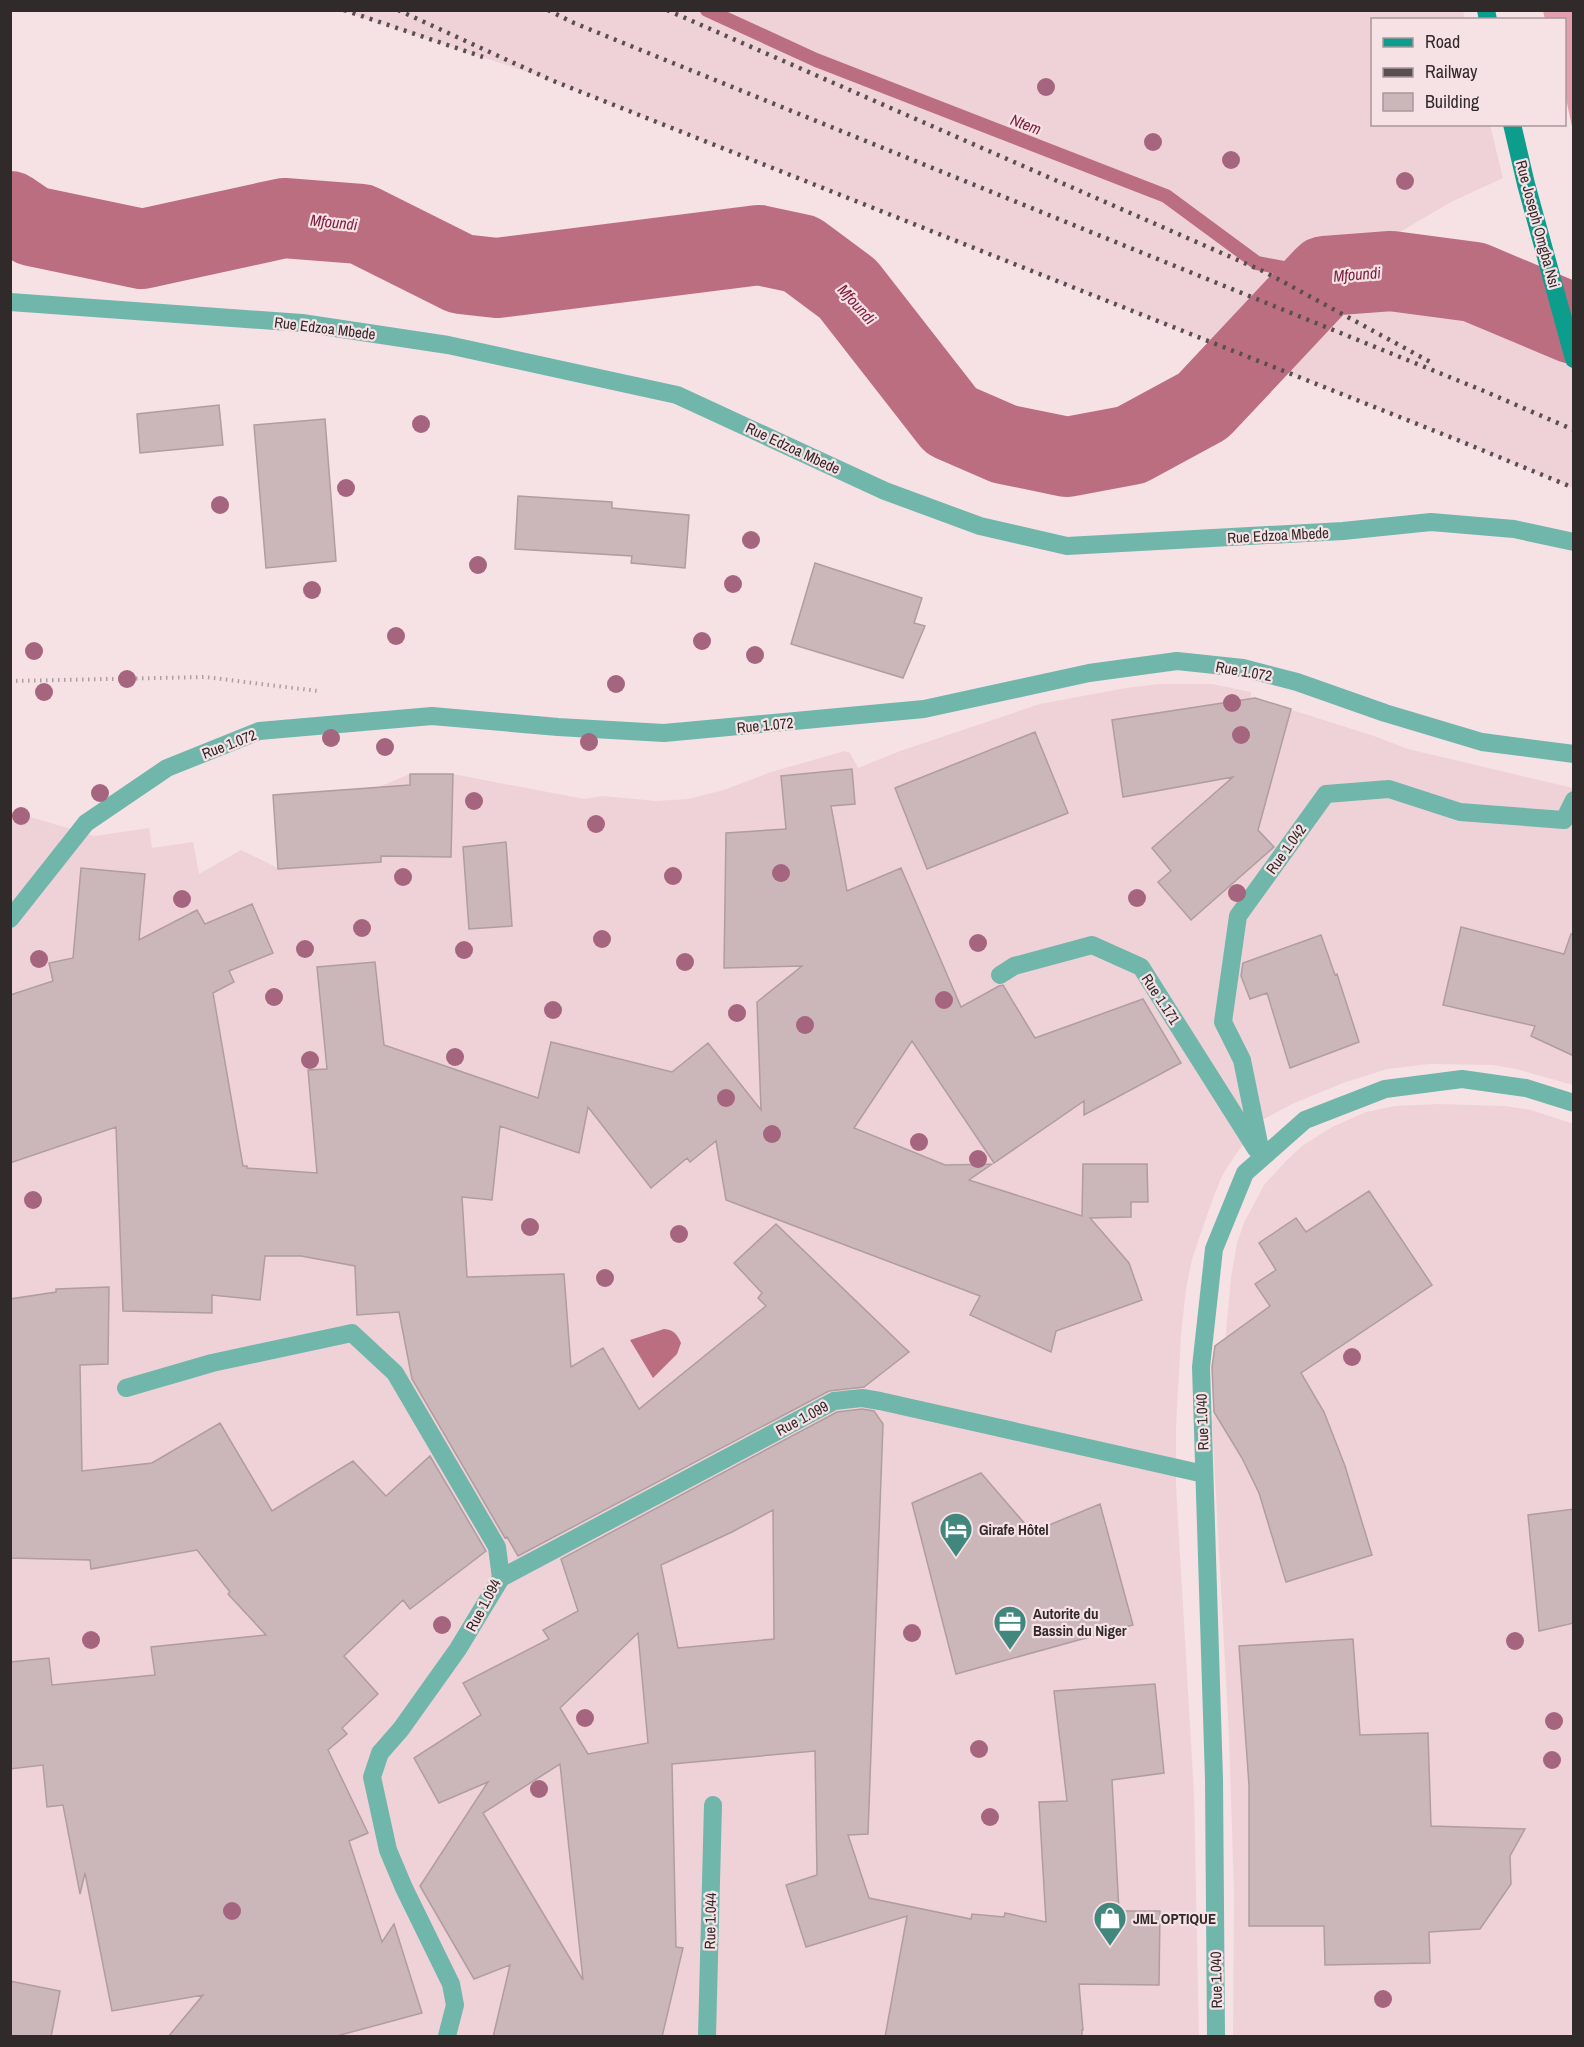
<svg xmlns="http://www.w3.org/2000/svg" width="1584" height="2047" font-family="'Archivo Narrow',sans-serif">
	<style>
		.built { fill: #efd2d7 }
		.green { fill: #e49eae }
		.water { fill: #bc6e81 }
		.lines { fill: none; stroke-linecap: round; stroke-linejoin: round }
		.stream { stroke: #bc6e81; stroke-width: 14 }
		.river { stroke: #bc6e81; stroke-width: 80 }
		.building { fill: #cbb6ba; stroke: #b09da0; stroke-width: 1.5; fill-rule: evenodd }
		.path { stroke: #ae9ea1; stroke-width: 4; stroke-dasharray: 1.5 4.5; stroke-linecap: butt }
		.minor { stroke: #71b6ab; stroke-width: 18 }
		.secondary { stroke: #0d9d8d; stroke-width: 18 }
		.rail { stroke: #594f51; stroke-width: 4.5; stroke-dasharray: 3 6; stroke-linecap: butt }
		.tree { fill: #a5657e }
		.labels { text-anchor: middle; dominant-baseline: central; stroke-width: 4.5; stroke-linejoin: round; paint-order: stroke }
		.street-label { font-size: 15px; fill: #312a2b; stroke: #f6e1e5 }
		.poi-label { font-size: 15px; font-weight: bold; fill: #312a2b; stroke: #f6e1e5; text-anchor: start }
		.water-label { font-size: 16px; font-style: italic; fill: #7c1d3e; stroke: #f6e1e5 }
	</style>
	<rect width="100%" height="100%" fill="#f6e1e5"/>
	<path class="built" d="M344,11H1463L1465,19L1372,20V124L1490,125L1503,178L1451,202L1327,275L1391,271L1474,282L1573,324V488L1460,441L551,80Z
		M1159,684H1212L1251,692V697L1374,736L1408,749L1573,788V1085L1516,1069L1493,1065L1429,1064L1387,1069L1343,1083L1292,1104L1260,1121L1234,1157L1222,1176L1212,1201L1192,1259L1186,1289L1181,1335L1176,1426V1486L1194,1794L1199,2036H11L10,811L95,836L149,828L152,848L193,842L199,874L241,850L278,868L273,795L376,788L410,774H453L584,799L602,796L657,801L688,799L724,790L771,772L845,751L850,753L858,768L900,751L1040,704L1126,688Z
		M1438,1104L1505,1106L1531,1110L1574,1124L1573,2036H1233L1234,1892L1229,1736L1212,1422L1223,1366L1231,1278L1237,1243L1244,1223L1264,1185L1286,1161L1302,1146L1332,1127L1366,1112L1395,1106Z"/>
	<path class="green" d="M1543,11H1573V131L1565,94L1564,20L1545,19Z"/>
	<path class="water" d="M664,1329C674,1330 677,1334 681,1343L677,1354L653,1378L630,1340Z"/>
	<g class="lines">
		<path class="stream" d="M707,10L816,60L1166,196L1257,263L1325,276"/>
		<path class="river" d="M10,211L32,226L142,249L284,218L361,224L461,274L497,278L759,245L801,254L848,289L951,421L1004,444L1067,457L1131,445L1203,406L1325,276L1391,271L1474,282L1574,324"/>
	</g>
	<path class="building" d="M219,405L223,445L140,453L137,414Z
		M325,419L336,561L266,568L254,425Z
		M518,496L612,502V508L689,515L685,568L631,563L632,556L515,549Z
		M815,563L922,598L914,623L925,626L903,678L791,644Z
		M1255,698L1291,709L1258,830L1274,847L1191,920L1158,882L1171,871L1152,848L1233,777L1123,797L1112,720Z
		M1035,732L1068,813L927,869L895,788Z
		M852,769L855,804L831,806L847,891L901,868L961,1007L999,986L1003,985L1035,1038L1143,999L1181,1063L1084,1115V1101L994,1163L912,1041L854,1128L945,1165L992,1164L969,1180L1082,1216L1083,1164H1147L1148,1202H1131V1217L1090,1218L1129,1263L1142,1300L1056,1331L1051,1352L970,1315L980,1296L726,1200L716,1141L690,1162L687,1158L651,1188L588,1107L579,1153L500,1126L492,1200L462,1197L467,1277L564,1274L571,1367L603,1348L639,1409L766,1306L758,1298L762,1293L734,1263L776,1224L909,1352L864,1387L829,1391L518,1556L507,1537L505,1538L412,1379L399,1312L357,1315L355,1266L301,1256H265L260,1300L212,1295V1313L123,1311L116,1127L10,1163V995L53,981L49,963L73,958L81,868L145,874L139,940L197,910L205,924L252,904L273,953L229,971L234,982L213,993L243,1166H247V1168L317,1173L308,1070L327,1069L317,967L375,962L384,1045L538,1098L551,1042L672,1072L708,1043L761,1110L757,1002L802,966L724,968L726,833L786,829L781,776Z
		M410,774H453L451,857L381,856V862L278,869L273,795L410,785Z
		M506,842L512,926L469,929L463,847Z
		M1461,927L1564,954L1571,934L1574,935V1056L1531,1036L1535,1026L1443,1005Z
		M1321,935L1335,975L1337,974L1359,1042L1290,1068L1267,993L1250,999L1241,976L1243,963Z
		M1369,1191L1432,1285L1301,1373L1324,1412L1345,1466L1372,1555L1286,1582L1259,1493L1242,1458L1214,1412L1212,1367L1215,1346L1270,1306L1255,1284L1276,1270L1259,1243L1296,1218L1306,1232Z
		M109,1287L108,1364L80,1365L82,1471L152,1463L220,1423L272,1511L353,1461L386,1496L430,1456L486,1551L410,1609L403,1600L344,1656L378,1694L342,1728L347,1734L328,1750L368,1833L349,1841L382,1942L394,1924L422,2013L333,2037H168L203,1995L112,2011L85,1873L80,1894L63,1805L47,1807L43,1765L10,1769V1662L49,1658L52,1685L155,1675L151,1647L266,1635L228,1594L230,1592L197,1550L91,1569L90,1560L10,1558V1299L56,1292V1289Z
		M862,1409L874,1411L883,1424L868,1834L848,1835L869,1898L971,1919L972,1914L1004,1917L1005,1913L1046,1922L1039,1802L1067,1801L1054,1691L1155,1684L1164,1773L1112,1780L1119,1911H1160L1159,1985L1079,1984L1083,2030H1082V2037H885L907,1916L806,1947L786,1885L817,1875L815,1751L672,1764L676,1947L683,1948L662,2037H493L510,1965L474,1979L420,1886L488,1782L439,1803L414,1758L481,1715L463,1683L549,1639L543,1630L578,1611L561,1559L837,1412ZM773,1510L774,1639L678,1648L661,1565L732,1532ZM638,1633L648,1743L588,1754L560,1708ZM560,1764L583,1980L483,1813Z
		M981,1473L1032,1532L1100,1504L1133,1625L956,1674L912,1503Z
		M1574,1509V1623L1539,1631L1528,1515Z
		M1353,1639L1360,1735L1428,1733L1431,1826L1525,1829L1510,1856L1511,1884L1480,1929L1429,1932L1430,1963L1325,1965L1324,1926H1249V1785L1239,1646Z
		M10,1981L60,1991L51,2037H10Z"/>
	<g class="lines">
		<path class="path" d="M10,681L205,677L318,691"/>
		<path class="minor" d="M10,302L302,323L448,345L677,395L885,491L980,526L1067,546L1343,531L1431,522L1514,529L1574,542
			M10,919L86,823L167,768L259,731L432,716L558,727L664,733L924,709L1089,673L1177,661L1243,668L1297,682L1385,713L1482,742L1574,754
			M1000,975L1014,966L1092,945L1141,967L1256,1149
			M1262,1158L1242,1060L1223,1022L1238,916L1326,794L1389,789L1460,812L1564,820L1574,800
			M126,1388L212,1363L352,1333L395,1373L497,1547L501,1578L458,1649L401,1729L380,1753L372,1777L388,1850L404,1888L451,1984L455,2005L447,2036
			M501,1578L834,1401L862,1398L880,1401L1204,1474
			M707,2036L713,1805
			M1216,2036L1214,1779L1201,1367L1214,1249L1245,1173L1305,1120L1385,1089L1462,1079L1526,1088L1574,1103"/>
		<path class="secondary" d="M1486,10L1488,20
			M1512,124L1526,184L1574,359"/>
		<path class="rail" d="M344,10L483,57
			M398,10L551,80L1460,441L1574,488
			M548,10L574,23L1484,391L1574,430
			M667,10L1265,272L1434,364"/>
	</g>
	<g class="tree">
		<circle cx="1046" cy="87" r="9"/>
		<circle cx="1153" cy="142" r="9"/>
		<circle cx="1231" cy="160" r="9"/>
		<circle cx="1405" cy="181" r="9"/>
		<circle cx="421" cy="424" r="9"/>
		<circle cx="346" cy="488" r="9"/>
		<circle cx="220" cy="505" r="9"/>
		<circle cx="751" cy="540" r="9"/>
		<circle cx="478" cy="565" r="9"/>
		<circle cx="733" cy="584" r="9"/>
		<circle cx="312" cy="590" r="9"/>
		<circle cx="396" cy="636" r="9"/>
		<circle cx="702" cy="641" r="9"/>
		<circle cx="34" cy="651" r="9"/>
		<circle cx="755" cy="655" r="9"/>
		<circle cx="127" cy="679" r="9"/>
		<circle cx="616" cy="684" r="9"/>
		<circle cx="44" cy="692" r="9"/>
		<circle cx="1232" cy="703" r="9"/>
		<circle cx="1241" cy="735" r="9"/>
		<circle cx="331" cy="738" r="9"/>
		<circle cx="589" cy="742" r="9"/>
		<circle cx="385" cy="747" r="9"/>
		<circle cx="100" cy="793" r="9"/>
		<circle cx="474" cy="801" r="9"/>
		<circle cx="21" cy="816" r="9"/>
		<circle cx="596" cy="824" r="9"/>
		<circle cx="781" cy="873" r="9"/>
		<circle cx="673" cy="876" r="9"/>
		<circle cx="403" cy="877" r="9"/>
		<circle cx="1237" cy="893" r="9"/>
		<circle cx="1137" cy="898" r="9"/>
		<circle cx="182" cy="899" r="9"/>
		<circle cx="362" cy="928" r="9"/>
		<circle cx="602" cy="939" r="9"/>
		<circle cx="978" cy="943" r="9"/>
		<circle cx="305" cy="949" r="9"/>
		<circle cx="464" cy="950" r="9"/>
		<circle cx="39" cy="959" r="9"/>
		<circle cx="685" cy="962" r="9"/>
		<circle cx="274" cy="997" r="9"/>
		<circle cx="944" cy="1000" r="9"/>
		<circle cx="553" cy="1010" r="9"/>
		<circle cx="737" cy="1013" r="9"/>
		<circle cx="805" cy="1025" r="9"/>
		<circle cx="455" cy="1057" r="9"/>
		<circle cx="310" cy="1060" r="9"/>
		<circle cx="726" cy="1098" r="9"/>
		<circle cx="772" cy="1134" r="9"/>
		<circle cx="919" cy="1142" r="9"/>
		<circle cx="978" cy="1159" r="9"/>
		<circle cx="33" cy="1200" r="9"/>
		<circle cx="530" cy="1227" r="9"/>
		<circle cx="679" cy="1234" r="9"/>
		<circle cx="605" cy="1278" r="9"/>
		<circle cx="1352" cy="1357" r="9"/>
		<circle cx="442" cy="1625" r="9"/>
		<circle cx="912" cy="1633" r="9"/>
		<circle cx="91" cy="1640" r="9"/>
		<circle cx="1515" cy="1641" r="9"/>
		<circle cx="585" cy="1718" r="9"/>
		<circle cx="1554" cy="1721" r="9"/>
		<circle cx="979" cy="1749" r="9"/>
		<circle cx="1552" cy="1760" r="9"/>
		<circle cx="539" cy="1789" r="9"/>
		<circle cx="990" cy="1817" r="9"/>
		<circle cx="232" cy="1911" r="9"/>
		<circle cx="1383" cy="1999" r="9"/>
	</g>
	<defs>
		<g id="hotel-pin" transform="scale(1.725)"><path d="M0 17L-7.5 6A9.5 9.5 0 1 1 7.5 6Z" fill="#42877d" stroke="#f6e1e5"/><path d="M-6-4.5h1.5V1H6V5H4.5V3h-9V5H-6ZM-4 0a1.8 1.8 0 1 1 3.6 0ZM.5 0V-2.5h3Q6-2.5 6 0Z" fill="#fff"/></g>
		<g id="office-pin" transform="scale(1.725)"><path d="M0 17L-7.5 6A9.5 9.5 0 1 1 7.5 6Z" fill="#42877d" stroke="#f6e1e5"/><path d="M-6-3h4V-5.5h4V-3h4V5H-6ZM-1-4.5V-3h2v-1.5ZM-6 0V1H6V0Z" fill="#fff"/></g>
		<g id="shop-pin" transform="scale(1.725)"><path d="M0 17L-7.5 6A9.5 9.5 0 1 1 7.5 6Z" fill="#42877d" stroke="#f6e1e5"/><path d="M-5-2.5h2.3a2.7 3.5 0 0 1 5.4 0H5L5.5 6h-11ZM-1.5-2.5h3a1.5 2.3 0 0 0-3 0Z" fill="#fff"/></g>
	</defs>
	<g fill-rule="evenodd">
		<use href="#hotel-pin" x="956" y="1529"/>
		<use href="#office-pin" x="1010" y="1622"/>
		<use href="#shop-pin" x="1110" y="1918"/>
	</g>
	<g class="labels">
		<g class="street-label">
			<text transform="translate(1538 224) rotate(75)">Rue Joseph Omgba Nsi</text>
			<text transform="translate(325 328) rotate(7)">Rue Edzoa Mbede</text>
			<text transform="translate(793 448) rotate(25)">Rue Edzoa Mbede</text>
			<text transform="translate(1278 535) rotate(-3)">Rue Edzoa Mbede</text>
			<text transform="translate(1244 671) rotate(10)">Rue 1.072</text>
			<text transform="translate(765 725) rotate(-5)">Rue 1.072</text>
			<text transform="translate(229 744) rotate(-21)">Rue 1.072</text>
			<text transform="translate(1286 849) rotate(-54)">Rue 1.042</text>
			<text transform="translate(1161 999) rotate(57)">Rue 1.171</text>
			<text transform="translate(802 1418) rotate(-28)">Rue 1.099</text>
			<text transform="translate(1202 1422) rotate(-92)">Rue 1.040</text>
			<text transform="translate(483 1605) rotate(-62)">Rue 1.094</text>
			<text transform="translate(710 1921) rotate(-89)">Rue 1.044</text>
			<text transform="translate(1216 1980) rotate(-91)">Rue 1.040</text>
		</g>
		<g class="poi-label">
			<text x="979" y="1529">Girafe Hôtel</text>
			<text x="1033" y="1613">Autorite du<tspan x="1033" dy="17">Bassin du Niger</tspan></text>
			<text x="1133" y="1918">JML OPTIQUE</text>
		</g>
		<g class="water-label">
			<text transform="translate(1026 124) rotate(21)">Ntem</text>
			<text transform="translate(334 222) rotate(6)">Mfoundi</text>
			<text transform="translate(1357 274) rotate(-4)">Mfoundi</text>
			<text transform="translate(857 304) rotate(48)">Mfoundi</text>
		</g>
	</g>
	<rect width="1584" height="2047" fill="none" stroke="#312a2b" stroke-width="24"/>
	<rect x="1371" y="18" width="195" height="108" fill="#f6e1e5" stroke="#a7989b" stroke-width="1.5"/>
	<rect x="1383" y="38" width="30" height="9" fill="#0d9d8d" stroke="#a7989b" stroke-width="1.5"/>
	<text x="1425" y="48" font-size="18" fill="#312a2b">Road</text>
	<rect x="1383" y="68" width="30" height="9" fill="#594f51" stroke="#a7989b" stroke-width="1.5"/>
	<text x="1425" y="78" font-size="18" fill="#312a2b">Railway</text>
	<rect x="1383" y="93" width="30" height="18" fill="#cbb6ba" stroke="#a7989b" stroke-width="1.5"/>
	<text x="1425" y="108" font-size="18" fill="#312a2b">Building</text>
</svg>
